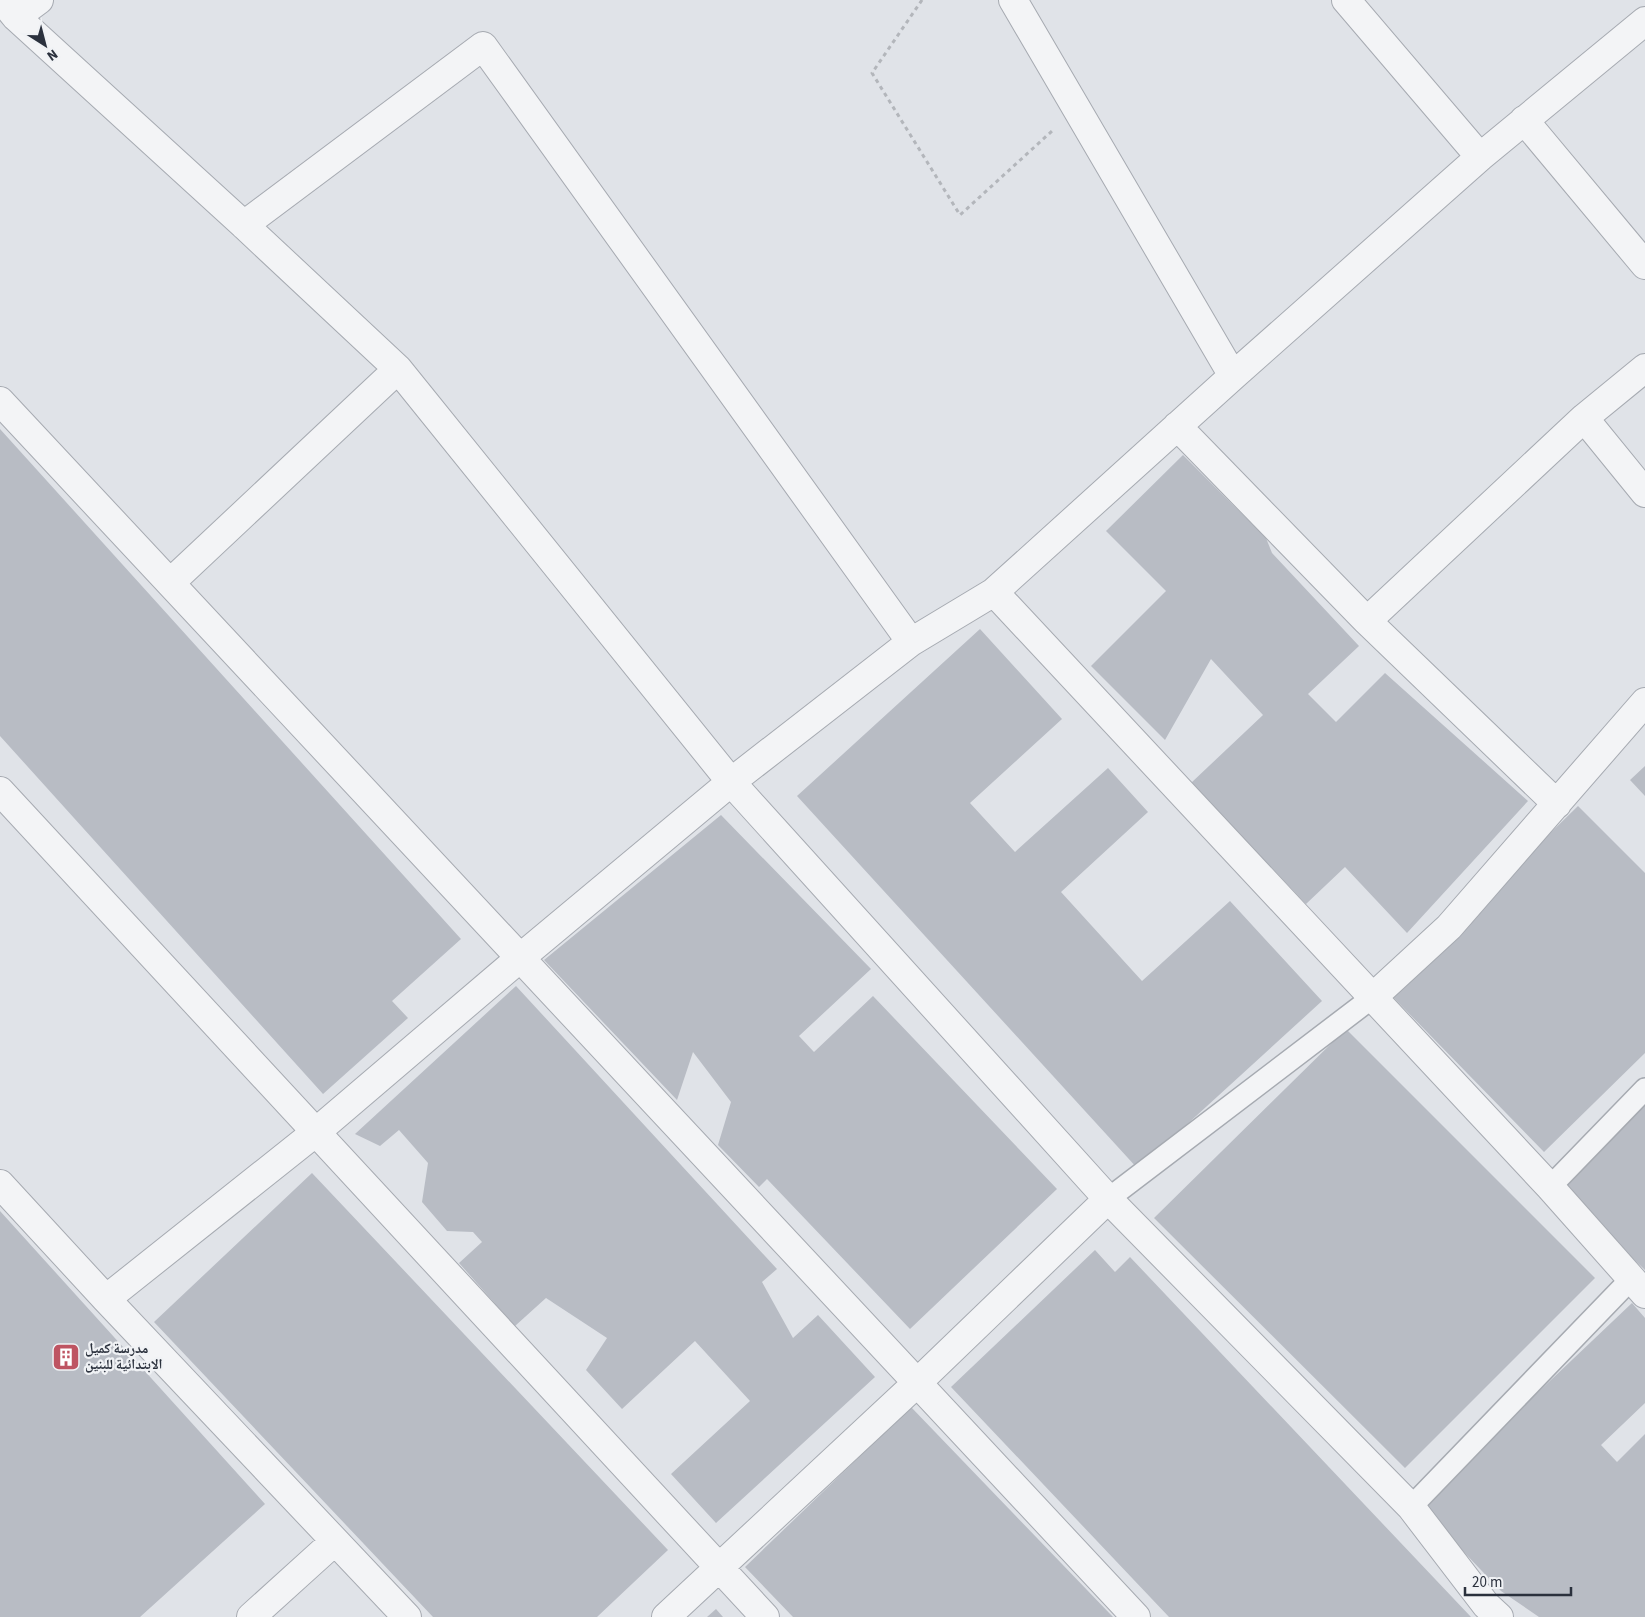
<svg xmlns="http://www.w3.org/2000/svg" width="1645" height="1617" font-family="'Source Sans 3','Noto Naskh Arabic',sans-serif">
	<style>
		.building { fill: #b8bcc4 }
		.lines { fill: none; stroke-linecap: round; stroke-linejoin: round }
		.lane-casing { stroke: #a6aab1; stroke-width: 24 }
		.street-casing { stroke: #a6aab1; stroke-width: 30 }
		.path { stroke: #b3b6bb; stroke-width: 3; stroke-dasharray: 4 4; stroke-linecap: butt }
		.lane { stroke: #f3f4f6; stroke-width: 21 }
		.street { stroke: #f3f4f6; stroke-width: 28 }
		.labels { text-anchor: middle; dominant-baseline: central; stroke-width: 4.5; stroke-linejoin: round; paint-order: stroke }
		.poi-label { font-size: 14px; font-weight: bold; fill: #2b313d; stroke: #f0f2f5; text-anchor: start }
	</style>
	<rect width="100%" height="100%" fill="#e0e3e8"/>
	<path class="building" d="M0,429L461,939L392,1001L408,1018L323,1094L0,736Z
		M1183,455L1266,538L1272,553L1359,646L1308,694L1336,722L1385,673L1528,801L1407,933L1345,867L1306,904L1191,783L1263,715L1211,659L1165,740L1091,666L1166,591L1106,531Z
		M980,629L1062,719L970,803L1015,852L1108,768L1148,812L1061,892L1142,981L1230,901L1322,1001L1138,1169L797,796Z
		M1645,766V796L1630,780Z
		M1578,806L1645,873V1053L1544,1152L1388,992Z
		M721,815L871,969L799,1036L814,1052L873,996L1057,1189L910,1329L767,1179L759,1187L718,1145L731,1102L693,1052L677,1100L544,960Z
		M516,986L777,1269L762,1282L793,1338L818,1315L875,1377L716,1523L671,1474L750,1401L695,1341L622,1409L586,1370L607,1338L546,1298L515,1326L459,1263L482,1242L473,1232L447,1231L422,1202L428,1163L399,1130L380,1146L355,1134Z
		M1346,1029L1595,1278L1405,1468L1154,1218Z
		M1645,1103V1270L1559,1189Z
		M312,1173L668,1550L597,1617H433L154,1322Z
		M0,1211L265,1504L140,1617H0Z
		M1095,1250L1115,1272L1130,1257L1471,1617H1169L951,1387Z
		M1632,1303L1645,1318V1403L1601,1445L1617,1462L1645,1434V1617H1539L1501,1591L1419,1505Z
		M911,1407L1113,1617H793L745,1567Z
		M716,1609L723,1617H707Z"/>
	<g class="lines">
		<g class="lane-casing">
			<path id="lane" d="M1550,1187L1645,1089
				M1108,1199L1373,997
				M1411,1507L1631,1279"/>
		</g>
		<g class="street-casing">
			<path id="street" d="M2,0L16,17L244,225L398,369L731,782L1108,1199L1411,1507L1486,1605L1499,1617
				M1013,0L1233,376
				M1346,0L1480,157
				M16,17L39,0
				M1524,120L1645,265
				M244,225L483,46L911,642
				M0,401L1136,1617
				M1584,418L1645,493
				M1177,426L1367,621L1557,804
				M170,583L398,369
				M994,592L1550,1187L1645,1294
				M1367,621L1584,418L1645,368
				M0,791L765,1617
				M1373,997L1449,927L1645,702
				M0,1184L106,1299L407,1617
				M106,1299L316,1132L520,958L731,782L911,642L994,592L1233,376L1480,157L1645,21
				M251,1617L335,1541
				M666,1617L917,1383L1108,1199"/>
		</g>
		<path class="path" d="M922,0L872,73L960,215L1052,131"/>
		<use href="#lane" class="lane"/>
		<use href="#street" class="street"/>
	</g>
	<defs>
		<g id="building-square" transform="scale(1.4375)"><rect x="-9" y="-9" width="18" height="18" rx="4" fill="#be5462" stroke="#f0f2f5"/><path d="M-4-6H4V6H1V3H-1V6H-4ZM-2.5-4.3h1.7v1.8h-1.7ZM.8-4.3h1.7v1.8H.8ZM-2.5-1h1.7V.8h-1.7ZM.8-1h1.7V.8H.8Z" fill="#fff"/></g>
	</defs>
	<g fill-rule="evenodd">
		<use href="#building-square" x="66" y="1357"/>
	</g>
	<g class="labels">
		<g class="poi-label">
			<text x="85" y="1349">مدرسة كميل<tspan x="85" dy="16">الابتدائية للبنين</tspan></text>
		</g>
	</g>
	<g transform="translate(45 45) rotate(144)" stroke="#f0f2f5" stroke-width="4" paint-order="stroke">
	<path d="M0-4L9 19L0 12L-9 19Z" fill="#2b313d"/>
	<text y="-8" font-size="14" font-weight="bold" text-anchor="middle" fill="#2b313d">N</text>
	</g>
	<path d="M1465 1587v8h106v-8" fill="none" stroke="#2b313d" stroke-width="2.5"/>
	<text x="1472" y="1587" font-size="15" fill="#2b313d" stroke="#f0f2f5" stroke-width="4" paint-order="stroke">20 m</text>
</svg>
